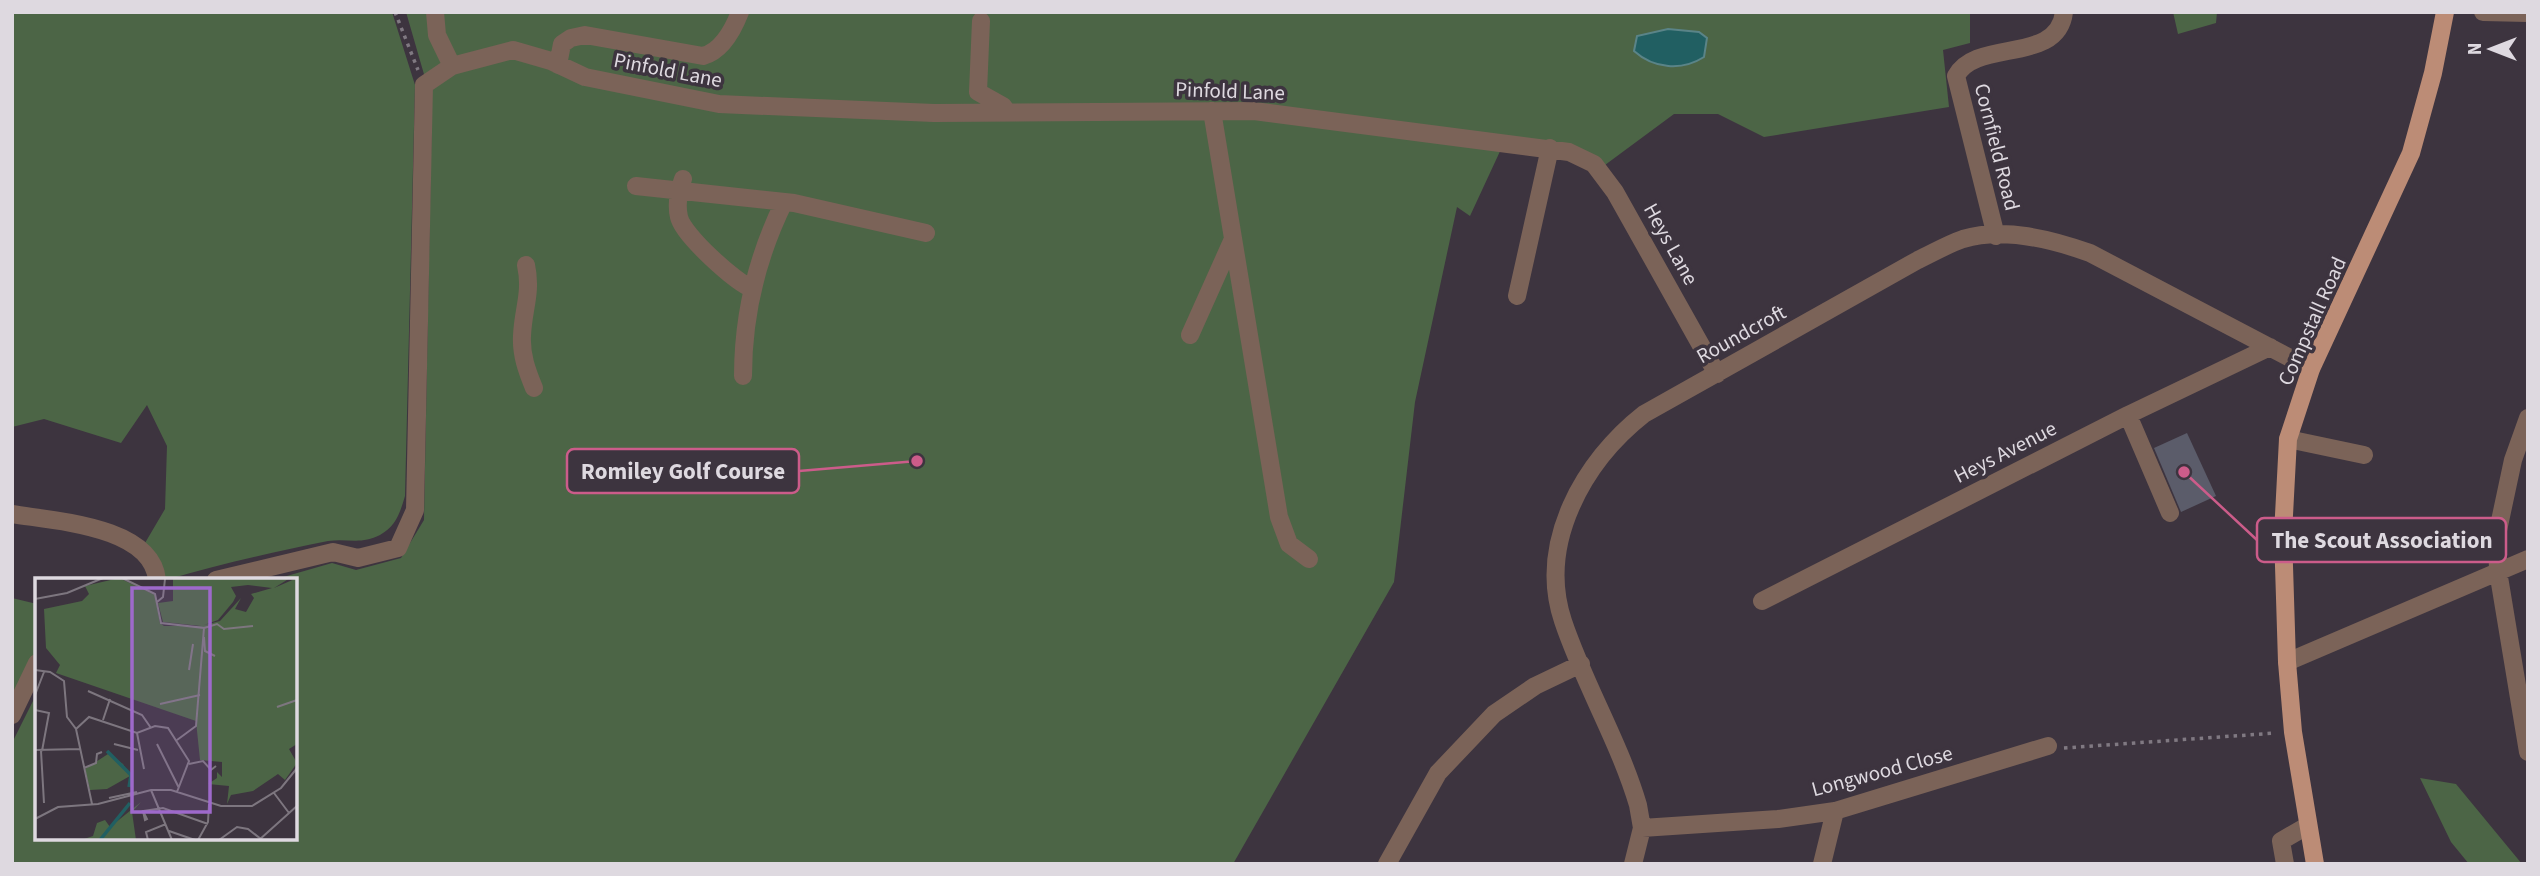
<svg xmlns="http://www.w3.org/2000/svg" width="2540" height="876" font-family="'Source Sans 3',sans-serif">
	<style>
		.green { fill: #4c6546 }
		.water { fill: #215f62; stroke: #5a8488; stroke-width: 2 }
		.building { fill: #5b5c6a }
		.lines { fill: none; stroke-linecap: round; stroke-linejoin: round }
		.path { stroke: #807982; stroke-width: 3.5; stroke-dasharray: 3.5 5; stroke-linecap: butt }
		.minor { stroke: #7b6358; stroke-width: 18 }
		.major { stroke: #bc8c76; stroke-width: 18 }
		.labels { text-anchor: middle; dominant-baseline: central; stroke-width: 7; stroke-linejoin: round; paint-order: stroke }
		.street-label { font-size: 21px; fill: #ded9e0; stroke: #3d343f }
		.inset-river { fill: none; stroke: #215f62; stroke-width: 3.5 }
		.inset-road { fill: none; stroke: #7d767f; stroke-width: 2 }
		.view { fill: #9e69cb; fill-opacity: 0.15; stroke: #9e69cb; stroke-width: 3.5 }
		.inset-edge { fill: none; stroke: #ded9e0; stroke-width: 3.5 }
		.leader { fill: none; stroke: #cc5c8a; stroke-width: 2.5 }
		.callout-dot { fill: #cc5c8a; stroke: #3d343f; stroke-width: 2.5 }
		.callout { fill: #3d343f; stroke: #cc5c8a; stroke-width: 2.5 }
		.callout-label { font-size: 23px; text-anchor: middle; font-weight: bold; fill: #ded9e0 }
	</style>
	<rect width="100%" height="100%" fill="#3d343f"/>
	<path class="green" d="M12,12H392L415,85L405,496C400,513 396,526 380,535C361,545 347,538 328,541C273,552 220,564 166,580L159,559L145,543L165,509L167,446L147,405L121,443L44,419L12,427Z
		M406,12H1970V43L1943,50L1949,107L1764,137L1718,114H1674L1605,165L1502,147L1470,216L1457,207L1415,402L1394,582L1233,864H12V743L37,693V839H296V580H273L332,563L356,570L401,558L424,520L432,102Z
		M2173,12H2217L2216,23L2178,34Z
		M12,598L37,604V648L12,700Z
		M2420,778L2456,784L2522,864H2469L2451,842Z"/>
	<path class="water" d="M1668,29L1699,32L1707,38L1704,57C1682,71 1654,69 1634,51L1637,36Z"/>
	<path class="building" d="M2187,433L2216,496L2181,512L2154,448Z"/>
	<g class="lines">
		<path class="path" d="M395,12L418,70
			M2064,748L2276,733"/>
		<path class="minor" d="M435,12L437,35L452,66
			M2483,12L2528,13
			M981,21L978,92L1003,106L1007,112
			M558,65L562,44L571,38L585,35L703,56C722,51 733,30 740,12
			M1212,111L1279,517L1289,544L1309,559
			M683,179C679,190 676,204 679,217C683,235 735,282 753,289
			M636,186L794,203L926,233
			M1996,236L1956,76C1976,38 2058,65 2064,12
			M526,265C532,293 523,309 522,336C521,355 527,371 534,388
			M1517,296L1550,148
			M1190,335L1233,239
			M743,376C743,315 757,257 784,202
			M2128,415L2170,513
			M2528,418L2513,460L2497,535L2498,571L2528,752
			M2288,439L2364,455
			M12,514C54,521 152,526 157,580
			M216,580L333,552L358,558L398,548L415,510L424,85L452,66L513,50L551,61L585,77L719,104L934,113L1254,111L1569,152L1594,164L1615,192L1717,374
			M1762,601L2128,415L2270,347
			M2287,662L2528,559
			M12,715L37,663
			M1642,828L1778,819L1835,811L2048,746
			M1387,864L1438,773L1494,714L1535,686L1581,664
			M1633,864L1642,828L1638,805C1619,741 1584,684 1563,621C1537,543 1584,461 1644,414L1918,260C1933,253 1948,244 1963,239C2004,227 2051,239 2090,253L2311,369
			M1822,864L1835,811
			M2285,864L2281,841L2307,826"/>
		<path class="major" d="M2315,864L2293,732L2287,662L2283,534L2288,439L2311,369L2411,153L2433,73L2445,12"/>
	</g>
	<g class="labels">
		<g class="street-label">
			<text transform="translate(668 70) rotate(11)">Pinfold Lane</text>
			<text transform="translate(1230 91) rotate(2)">Pinfold Lane</text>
			<text transform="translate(1997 147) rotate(76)">Cornfield Road</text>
			<text transform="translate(1671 244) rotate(61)">Heys Lane</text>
			<text transform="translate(2312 321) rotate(-66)">Compstall Road</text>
			<text transform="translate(1741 334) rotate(-29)">Roundcroft</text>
			<text transform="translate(2005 452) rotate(-27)">Heys Avenue</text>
			<text transform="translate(1882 771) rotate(-15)">Longwood Close</text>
		</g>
	</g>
	<g transform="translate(35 578)">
		<rect width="262" height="262" fill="#3d343f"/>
		<path d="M84,0L120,17L125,45L129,48H166L128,44L123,25L138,23V0H255L239,10L262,0V166L254,171L262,185L250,202L243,196L218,213L196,217L192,226L194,208L173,206L182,200V194L187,199V184L165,182L161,143L21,95L25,87L11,70L9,31L47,23L54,16L50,8ZM213,7L237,10L216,16L219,20L211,34L200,31L206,20L185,43L169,47L183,42L198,24L201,18L196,9ZM73,176L88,186L95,198L72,211L55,212L50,191ZM106,224L97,234L101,262H46L58,258L62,245L70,242L75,249Z" fill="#4c6546" fill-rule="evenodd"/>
		<path class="inset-river" d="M72,173L96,197L94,209M65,262L95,225"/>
		<path class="inset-road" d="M87,0L120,16L126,45L169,50L161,148L142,162M0,21L32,15L68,0M122,24L128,19L130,1M169,50L182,46L189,51L218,48M169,59L170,73L180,78M0,92L15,94L29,103L32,139L41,151L57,226M154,92L158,66M53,113L107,137L116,150M0,117L9,94M125,126L165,117M242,129L262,122M0,132L14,135L7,173M68,142L75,121M41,151L54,139L102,155L120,148L133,150L154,183L142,214M102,155L109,191M79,166L103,172M122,166L144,210M0,172L45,171M6,173L9,225M154,186L168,183L176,192L181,188M49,190L61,185L62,176L67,174M116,212L137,262M239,215L254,235M74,220L102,214M108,233L110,242L112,241L108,233L128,230L173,246M0,241L23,229L63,226L116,212H136L186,228H217L246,210L263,189M134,253L160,262M113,262L111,254L131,246M163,262L173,244L174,226M184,262L202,249L213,251L226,261M224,262L263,227"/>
		<path class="view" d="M97,10H175V234H97Z"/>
		<rect width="262" height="262" class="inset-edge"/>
	</g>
	<path class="leader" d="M917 461L799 471M2184 472L2257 540"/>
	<g class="callout-dot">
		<circle cx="917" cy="461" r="7"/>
		<circle cx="2184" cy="472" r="7"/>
	</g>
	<g class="callout">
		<rect x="567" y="449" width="232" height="44" rx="7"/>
		<rect x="2257" y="518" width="249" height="44" rx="7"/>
	</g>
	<g class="callout-label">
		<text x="683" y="479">Romiley Golf Course</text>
		<text x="2382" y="548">The Scout Association</text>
	</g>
	<rect width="2540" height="876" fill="none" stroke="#ded9e0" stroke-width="28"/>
	<g transform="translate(2491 49) rotate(270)" stroke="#3d343f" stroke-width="5" paint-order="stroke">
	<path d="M0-5L12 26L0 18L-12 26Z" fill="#ded9e0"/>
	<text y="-10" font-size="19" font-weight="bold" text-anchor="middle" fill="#ded9e0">N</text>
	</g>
</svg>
